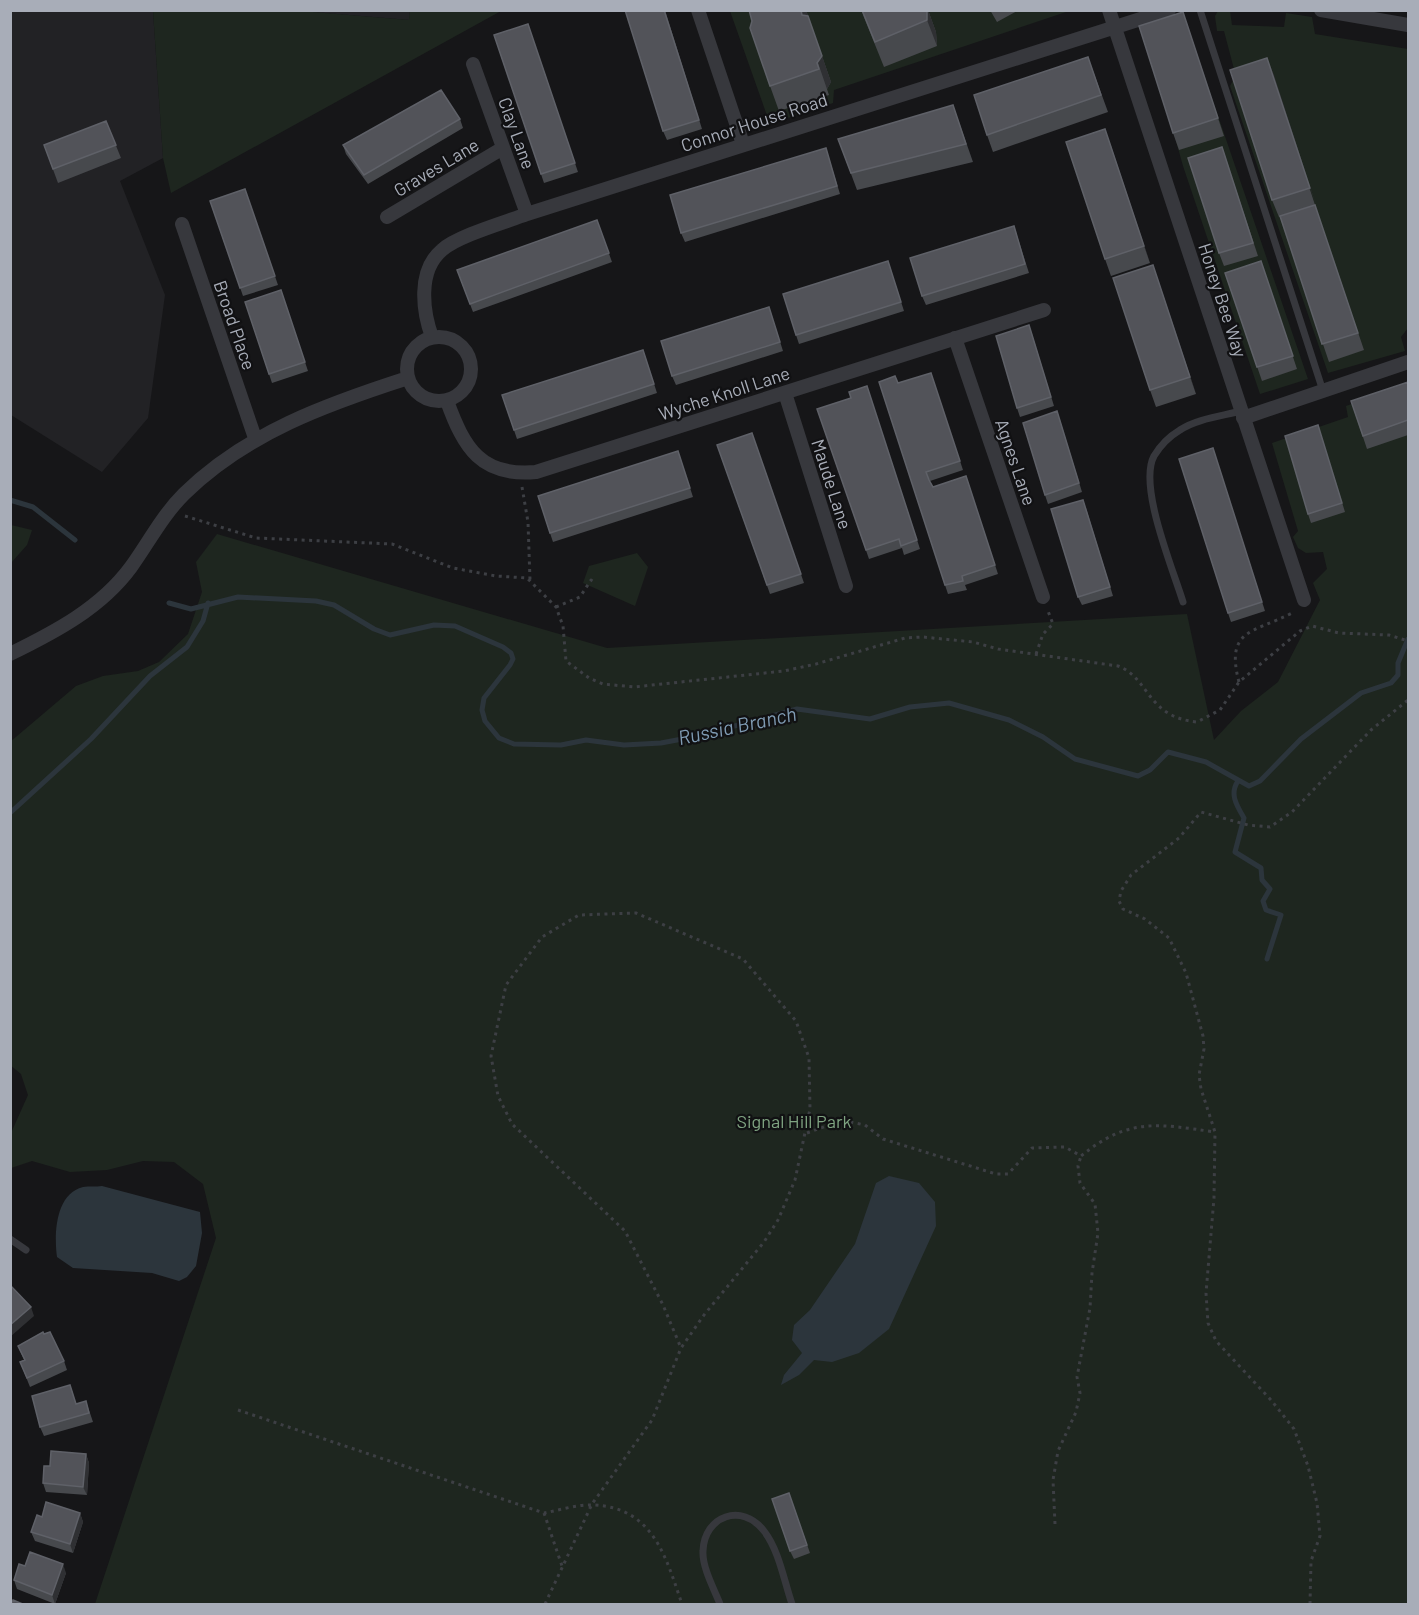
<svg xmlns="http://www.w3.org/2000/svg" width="1419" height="1615" font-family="Barlow,sans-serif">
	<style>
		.built { fill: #222225 }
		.green { fill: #1e261f }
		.water { fill: #2c353c }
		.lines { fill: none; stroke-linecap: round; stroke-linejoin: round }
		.stream { stroke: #2c353c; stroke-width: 5 }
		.path { stroke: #3d3f44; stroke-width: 3; stroke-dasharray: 3 4.5; stroke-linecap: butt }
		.lane { stroke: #37383d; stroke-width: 7 }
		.street { stroke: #37383d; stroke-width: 14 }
		.wall { fill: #47494d }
		.shaded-wall { fill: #2f3033 }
		.building { fill: #525359; stroke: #5f6168; stroke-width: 1.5 }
		.labels { text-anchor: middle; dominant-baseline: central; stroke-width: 4.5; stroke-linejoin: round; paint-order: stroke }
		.street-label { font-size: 18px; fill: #a8adb8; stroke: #111113 }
		.park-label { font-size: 18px; fill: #7fa381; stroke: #111113 }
		.water-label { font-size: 20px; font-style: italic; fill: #7f9bb3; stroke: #111113 }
	</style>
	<rect width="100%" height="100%" fill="#161618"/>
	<path class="built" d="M10,11H153L163,158L120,181L165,295L148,418L102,472L11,415Z
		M301,11H410L409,20Z"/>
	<path class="green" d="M301,11L409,20L410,11H501L171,193L163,158L153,11Z
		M730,11H1069L834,90L833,103L770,124Z
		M1218,11H1230L1232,25L1284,27L1286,13L1312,17L1315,34L1408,49V328L1401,337L1405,351L1328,373L1230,86L1238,71L1234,69L1224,31H1217L1215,16Z
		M1189,31L1308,379L1260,394L1183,166L1149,45Z
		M1408,384V1604H95L216,1238L203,1184L174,1162L143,1161L107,1170L70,1172L32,1161L11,1168V1133L28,1095L21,1074L10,1065V742L76,686L103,676L138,671L159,662L188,634L202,592L196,562L217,534L607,648L1187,614L1214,740L1241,711L1278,682L1320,600L1313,583L1327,569L1323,552L1306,553L1298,548L1293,537L1298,531L1272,443L1348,417L1346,406Z
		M11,525L32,530L27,545L11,563Z
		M637,553L648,567L635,606L583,583L589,566Z"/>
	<path class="water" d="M889,1176L919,1183L935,1202L936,1226L889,1329L859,1353L832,1362L814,1360L799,1375L781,1385L784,1375L802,1353L792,1340L794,1325L810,1310L855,1244L876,1183Z
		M102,1186L200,1212L202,1233L196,1266L187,1277L179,1281L152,1273L73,1268L57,1257C54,1235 55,1194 83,1187C89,1186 96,1187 102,1186Z"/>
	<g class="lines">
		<path class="stream" d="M10,500L33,507L75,540
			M169,603L191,609L238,597L316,601L334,605L374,629L390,635L434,625L455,626L503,647L511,653L513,659L510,665L484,698L482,710L485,721L499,738L514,744L561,745L586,740L624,745L661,743L698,736L797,709L870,719L910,707L949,703L1009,720L1043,737L1075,759L1138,776L1150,770L1168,752L1206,762L1249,786L1260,781L1301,739L1361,693L1391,683L1398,675V663L1408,639
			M1238,781C1229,794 1237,806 1244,818L1235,852L1261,868L1262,880L1270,889L1263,901L1266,910L1281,915L1267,959
			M10,813L91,739L150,676L187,647L203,621L208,603"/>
		<path class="path" d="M522,487L528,522L530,580
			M185,516L256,538L392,544L453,568L496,576L527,578L556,607L563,626L566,661L589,678L603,684L634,687L784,671L816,664L905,638L923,637L973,642L998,649L1118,666C1150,678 1146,717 1197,722L1220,710L1239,682L1300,631L1312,626L1339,633L1389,635L1408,641
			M556,607L580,597L591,580L594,582
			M1036,654L1043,634L1053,624L1048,611
			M1239,682C1225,629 1253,633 1292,613
			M807,1133L832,1124L850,1122L865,1125L883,1139L996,1174H1008L1032,1148L1065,1147L1081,1156C1129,1117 1158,1124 1215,1132
			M238,1410L544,1513C560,1510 578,1504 594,1505C654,1508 666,1558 682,1604
			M544,1513L562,1566
			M1055,1524L1053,1480L1058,1451L1076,1412L1080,1393L1077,1377L1090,1308L1092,1273L1098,1233L1095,1204L1080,1183L1078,1166L1081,1156
			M545,1604L592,1504L652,1420L681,1348L704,1315L764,1242L778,1220L795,1180L810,1109L809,1058L796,1021L743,959L636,913L579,915L542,937L506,985L491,1056L498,1096L512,1124L625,1231L663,1305L681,1348
			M1310,1604L1311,1561L1320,1536L1317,1503L1308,1466L1294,1429L1271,1400L1216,1341L1208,1323L1206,1293L1214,1198L1215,1132L1201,1089L1199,1075L1204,1049L1203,1036L1186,973L1169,938L1145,919L1123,909L1119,901L1121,891L1131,875L1179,838L1201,812L1248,825L1270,827L1292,812L1371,730L1408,700"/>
		<path class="lane" d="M1200,10L1323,391
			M1183,602C1173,569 1138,486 1154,456C1160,446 1170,436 1180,430C1196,419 1222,416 1241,411
			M10,1239L26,1250
			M720,1604C714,1589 702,1567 703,1551C704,1516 742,1502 764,1531C779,1550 784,1581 792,1604"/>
		<path class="street" d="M698,10L743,144
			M1109,10L1304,600
			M1321,10L1408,25
			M473,64L527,214
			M387,217L503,148
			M182,224L255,438
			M407 369a32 32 0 1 1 64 0a32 32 0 1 1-64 0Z
			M432,337C423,312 417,271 442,250C457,236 506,222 527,214L1169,10
			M955,338L1043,597
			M785,393L846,586
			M447,401C464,448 481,477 536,472L1044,310
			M1243,418L1408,362
			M10,654C55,632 101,608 131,567C149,542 162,516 184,494C246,433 327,404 408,378"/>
	</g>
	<path class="wall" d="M665,10L702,129L667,140L663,131Z
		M749,10H806L831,82L827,89L829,95L779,111L770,86Z
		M861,10H928L936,32L937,46L884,67Z
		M990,10H1019L997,22Z
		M1183,12L1224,136L1179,150L1173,133Z
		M528,24L578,172L544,183L494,35Z
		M1088,57L1108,112L993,152L987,135Z
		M1267,58L1315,205L1364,350L1329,362L1280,217H1279L1272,200Z
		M953,105L973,162L857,190L838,139Z
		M460,119L463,128L368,184L346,154L343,145Z
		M106,121L121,158L58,183L44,145Z
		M1111,146L1150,263L1111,276L1105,259Z
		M1222,147L1258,256L1224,266L1219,253Z
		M826,148L840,194L685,242L681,233Z
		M245,189L278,285L243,296L210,201Z
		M597,220L612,262L473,312L457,270Z
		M1014,226L1029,273L926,305L922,296Z
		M888,261L904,311L799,344L796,335Z
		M1261,261L1297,369L1262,381L1225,273Z
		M1153,265L1196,394L1156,407L1150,390Z
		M281,290L308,371L272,383L245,302Z
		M769,307L783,351L676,385L672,376Z
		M1032,334L1054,406L1020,417L1017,408Z
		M643,350L657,393L517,439L502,395Z
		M931,373L963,470L930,481L933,487L969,485L998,574L965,585L967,590L948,594L945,585L898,383Z
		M1408,382V435L1367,449L1351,401Z
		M867,386L920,549L904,555L902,548L869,559L817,409L851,398Z
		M1060,420L1082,492L1048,504L1045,495Z
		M1318,425L1345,512L1311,523L1308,514Z
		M752,433L804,583L770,594L717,445Z
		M1213,448L1265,611L1231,622L1228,613Z
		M678,451L693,497L553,542L550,533Z
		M1086,508L1113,596L1082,605L1078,597Z
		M44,1334L64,1361L67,1370L30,1387L20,1362L24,1360L18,1346Z
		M70,1385L76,1404L86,1401L93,1422L44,1436L40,1427Z
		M86,1454L89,1463L87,1495L46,1492L43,1483Z
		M789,1493L810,1553L794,1559L790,1551Z
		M80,1513L83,1522L73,1553L35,1541L31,1532L42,1517Z
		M25,1566L66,1573L55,1604L17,1589L14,1580Z"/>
	<path class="shaded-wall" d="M800,10H806L831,82L827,89L829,95Z
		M920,10H928L936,32L937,46L927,20Z
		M1183,12L1189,29L1224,136L1218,118Z
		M1267,58L1274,75L1316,205L1310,188Z
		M1105,129L1111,146L1150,263L1144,246Z
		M1153,265L1159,282L1196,394L1190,377Z
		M31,1307L34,1316L10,1337V1325Z
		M86,1454L89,1463L87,1495L83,1487Z
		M80,1513L83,1522L73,1553L70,1544Z
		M63,1564L66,1573L55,1604L52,1595Z"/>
	<path class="building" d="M625,10H664L699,120L663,131Z
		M749,10H801L802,15L808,16L822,56L817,63L819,69L770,86L750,28L752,21Z
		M862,10H927V20L875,42Z
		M1183,12L1218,118L1173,133L1139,26Z
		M528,24L575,163L541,174L494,35Z
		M1088,57L1101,95L987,135L974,95Z
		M1267,58L1310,188L1272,200L1230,70Z
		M441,90L460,119L364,175L343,145Z
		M953,105L966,144L851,173L838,139Z
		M106,121L116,145L53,169L44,145Z
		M1105,129L1144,246L1105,259L1066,142Z
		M1222,147L1253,243L1219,253L1188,158Z
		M826,148L837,186L681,233L670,195Z
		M245,189L275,276L240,288L210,201Z
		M1315,205L1358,333L1322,344L1280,216Z
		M597,220L609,253L470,304L457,270Z
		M1014,226L1025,264L922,296L910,258Z
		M888,261L901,302L796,335L783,294Z
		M1261,261L1293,356L1257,367L1225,273Z
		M1153,265L1190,377L1150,390L1113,278Z
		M281,290L305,362L269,374L245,302Z
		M769,307L780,342L672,376L661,341Z
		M1029,325L1051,397L1017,408L996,336Z
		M643,350L654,384L514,430L502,395Z
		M931,373L960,461L926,472L929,480L933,487L966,476L995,565L962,576L963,581L945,585L879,382L895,376L898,383Z
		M1408,382V420L1363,436L1351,401Z
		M867,386L917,540L901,546L899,539L866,550L817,409L851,398L849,392Z
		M1057,411L1079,483L1045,495L1023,423Z
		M1318,425L1342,503L1308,514L1285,436Z
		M752,433L801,574L767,585L717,445Z
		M1213,448L1262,602L1228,613L1179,459Z
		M678,451L690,488L550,533L538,496Z
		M1083,500L1110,587L1078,597L1051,509Z
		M10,1285L31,1307L10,1325Z
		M43,1332L44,1334L50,1332L64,1361L27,1378L20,1362L25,1360L18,1346Z
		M70,1385L76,1404L86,1401L89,1413L40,1427L32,1396Z
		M51,1451L86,1454L83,1487L43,1483L44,1466H50Z
		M789,1493L807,1545L790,1551L772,1499Z
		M46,1502L80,1513L70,1544L31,1532L37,1515L42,1517Z
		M30,1552L63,1564L52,1595L14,1580L19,1564L25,1566Z
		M13,1600L25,1605H11Z"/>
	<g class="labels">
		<g class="street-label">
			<text transform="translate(754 122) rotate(-18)">Connor House Road</text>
			<text transform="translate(517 133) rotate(70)">Clay Lane</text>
			<text transform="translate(436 167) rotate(-31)">Graves Lane</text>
			<text transform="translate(1223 300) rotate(72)">Honey Bee Way</text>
			<text transform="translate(235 325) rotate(71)">Broad Place</text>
			<text transform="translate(724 393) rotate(-18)">Wyche Knoll Lane</text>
			<text transform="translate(1016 462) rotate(71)">Agnes Lane</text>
			<text transform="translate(832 484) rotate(72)">Maude Lane</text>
		</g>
		<g class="park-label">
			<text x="794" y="1121">Signal Hill Park</text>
		</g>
		<g class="water-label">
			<text transform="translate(737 725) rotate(-12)">Russia Branch</text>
		</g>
	</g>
	<rect width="1419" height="1615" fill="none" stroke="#a8adb8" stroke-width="24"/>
</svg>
